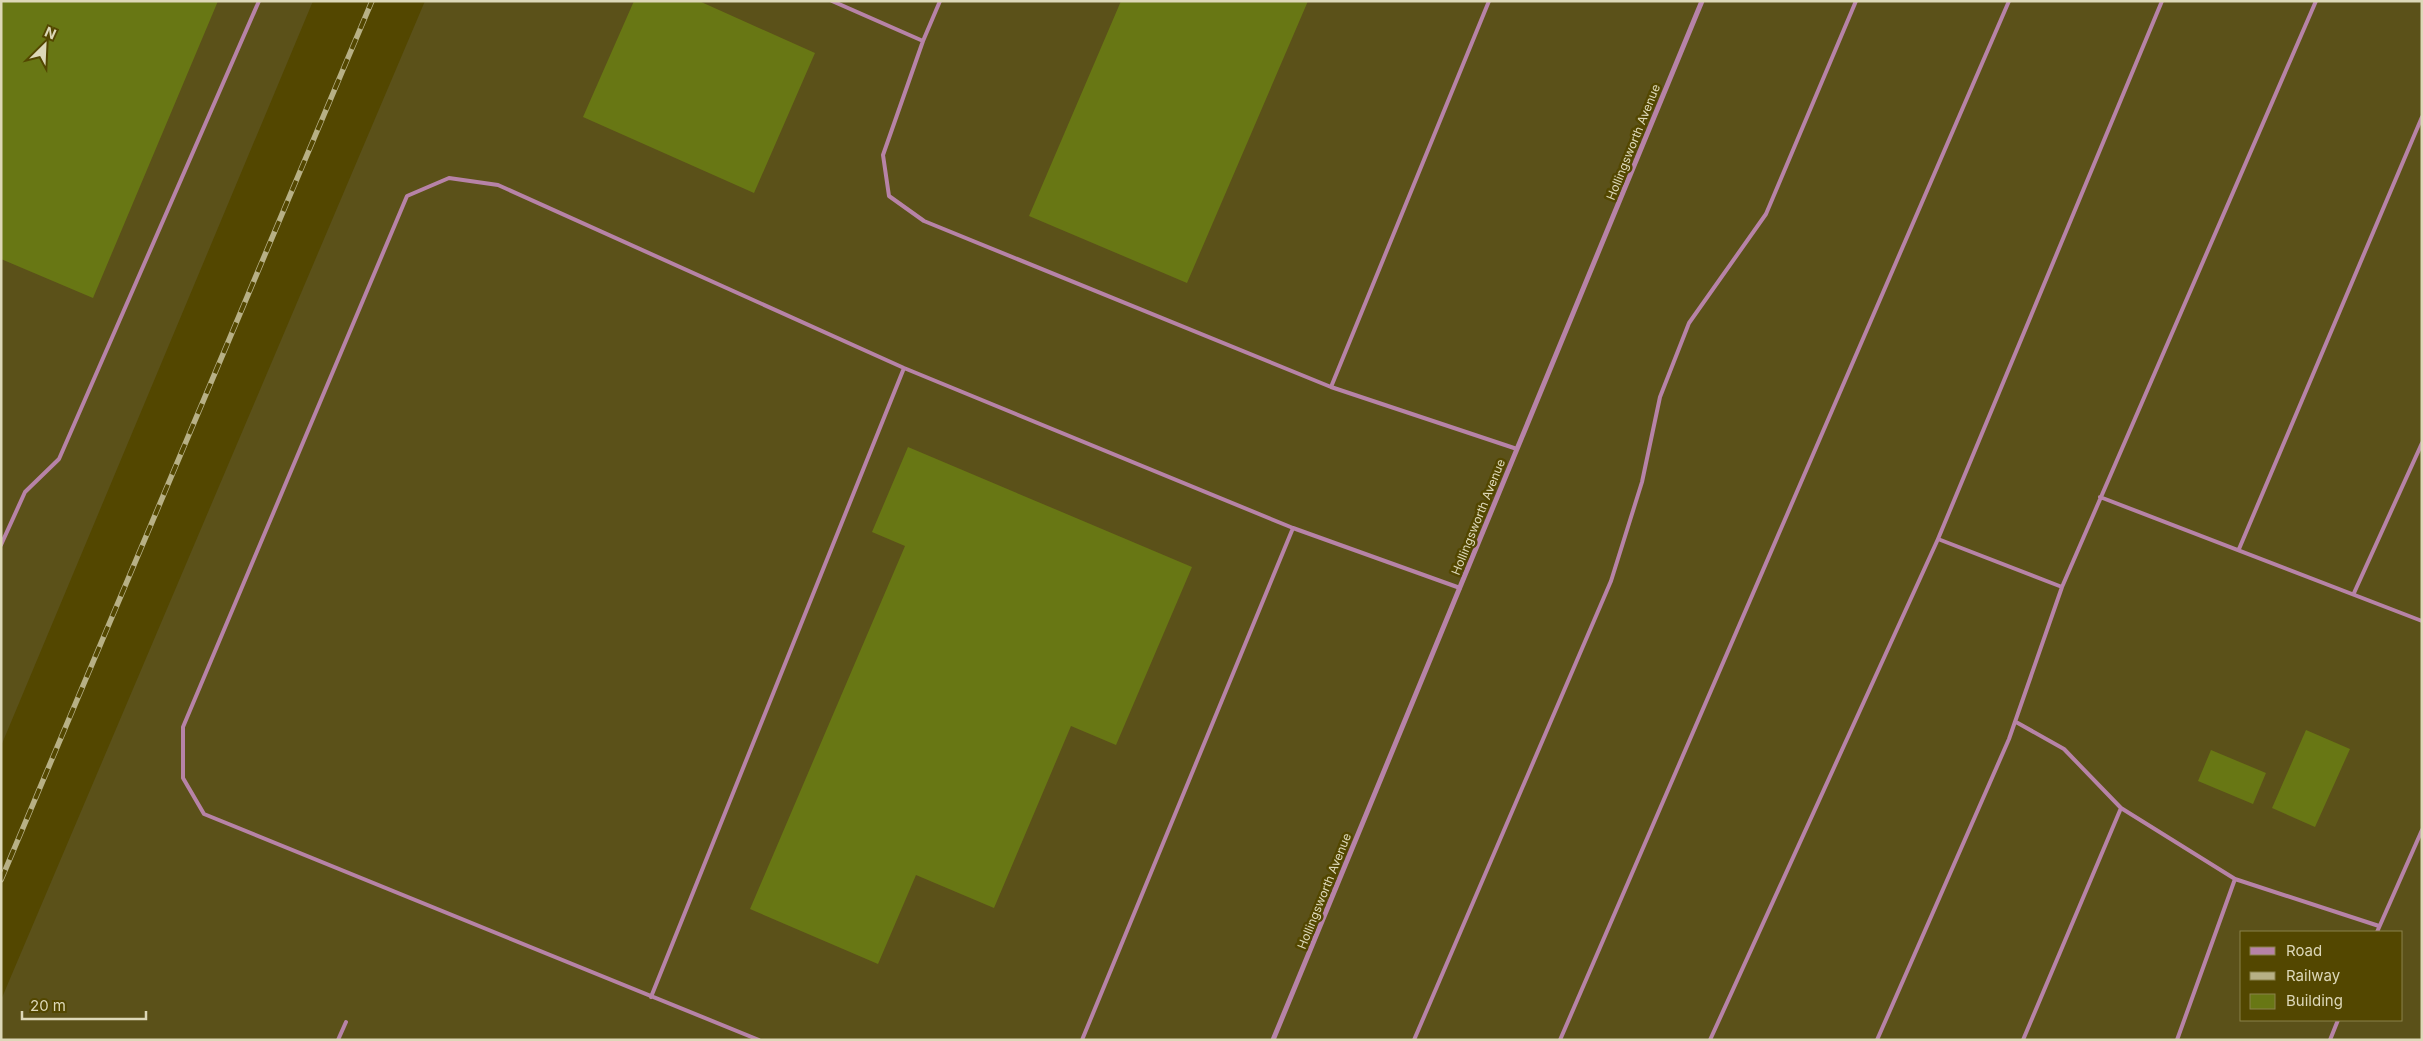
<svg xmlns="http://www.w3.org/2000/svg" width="2423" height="1041" font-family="Inter,sans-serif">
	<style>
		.built { fill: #5b5119; fill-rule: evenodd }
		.building { fill: #687714 }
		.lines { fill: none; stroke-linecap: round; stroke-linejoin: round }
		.service { stroke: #b783a7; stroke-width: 4 }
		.minor { stroke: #b783a7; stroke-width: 5 }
		.rail-casing { stroke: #b7b085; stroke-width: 5.5 }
		.rail { stroke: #534700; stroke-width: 4; stroke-dasharray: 11; stroke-linecap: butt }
		.labels { text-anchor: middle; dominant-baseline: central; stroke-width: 5; stroke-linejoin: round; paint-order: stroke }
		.street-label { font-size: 12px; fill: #ddd8b8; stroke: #534700 }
	</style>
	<rect width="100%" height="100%" fill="#534700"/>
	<path class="built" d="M1,1H313L1,746Z
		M425,1H2422V1040H1V1000ZM2242,932H2402V1020H2242Z"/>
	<path class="building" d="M1,1H218L93,298L1,259Z
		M634,1H699L815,53L754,193L583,117Z
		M1121,1H1308L1187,283L1029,216Z
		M908,447L1192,567L1116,745L1071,726L994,908L916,875L878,964L750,909L905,546L872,532Z
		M2306,730L2350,749L2315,827L2272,808Z
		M2211,750L2266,773L2253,804L2198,781Z"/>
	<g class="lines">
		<path class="service" d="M832,1L923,41
			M940,1L923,41L883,155L889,196L924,221L1331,387L1489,1
			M1331,387L1517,449
			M2100,497L2422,621
			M1938,539L2062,587
			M1,545L25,492L59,459L259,1
			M2239,549L2422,117
			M2354,593L2422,443
			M2016,722L2064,749L2121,808L2023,1040
			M2121,808L2235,879L2379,926
			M2377,932L2422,830
			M651,997L904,368
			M338,1040L346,1022
			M759,1040L204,814L183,778V727L407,196L449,178L498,185L904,368L1293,528
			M1082,1040L1293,528L1460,588
			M1414,1040L1611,581L1642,482L1660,397L1689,323L1766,214L1856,1
			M1560,1040L2009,1
			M1710,1040L1938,539L2162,1
			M1877,1040L2009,739L2062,587L2316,1
			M2177,1040L2235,879
			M2330,1040L2338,1020"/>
		<path class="minor" d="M1273,1040L1702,1"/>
		<g class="rail-casing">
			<path id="rail" d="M1,880L372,1"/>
		</g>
		<use href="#rail" class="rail"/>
	</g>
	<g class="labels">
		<g class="street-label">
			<text transform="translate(1633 142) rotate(-68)">Hollingsworth Avenue</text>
			<text transform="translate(1478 517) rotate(-68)">Hollingsworth Avenue</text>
			<text transform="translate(1324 891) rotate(-68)">Hollingsworth Avenue</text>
		</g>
	</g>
	<rect width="2423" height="1041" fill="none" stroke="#ddd8b8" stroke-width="5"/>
	<rect x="2240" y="931" width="162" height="90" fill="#534700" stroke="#8a814a"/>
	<rect x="2250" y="947" width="25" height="8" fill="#b783a7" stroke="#8a814a"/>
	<text x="2286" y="956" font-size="15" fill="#ddd8b8">Road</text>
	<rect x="2250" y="972" width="25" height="8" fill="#b7b085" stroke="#8a814a"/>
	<text x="2286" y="981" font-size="15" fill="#ddd8b8">Railway</text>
	<rect x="2250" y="994" width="25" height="15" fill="#687714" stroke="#8a814a"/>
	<text x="2286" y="1006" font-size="15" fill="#ddd8b8">Building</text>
	<g transform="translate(45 45) rotate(24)" stroke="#534700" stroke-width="4" paint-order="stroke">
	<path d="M0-4L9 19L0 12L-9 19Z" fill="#ddd8b8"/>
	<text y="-8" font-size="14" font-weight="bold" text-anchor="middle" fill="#ddd8b8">N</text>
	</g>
	<path d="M22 1011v8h124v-8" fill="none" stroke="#ddd8b8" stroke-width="2.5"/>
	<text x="30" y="1011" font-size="15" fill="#ddd8b8" stroke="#534700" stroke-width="4" paint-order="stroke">20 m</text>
</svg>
